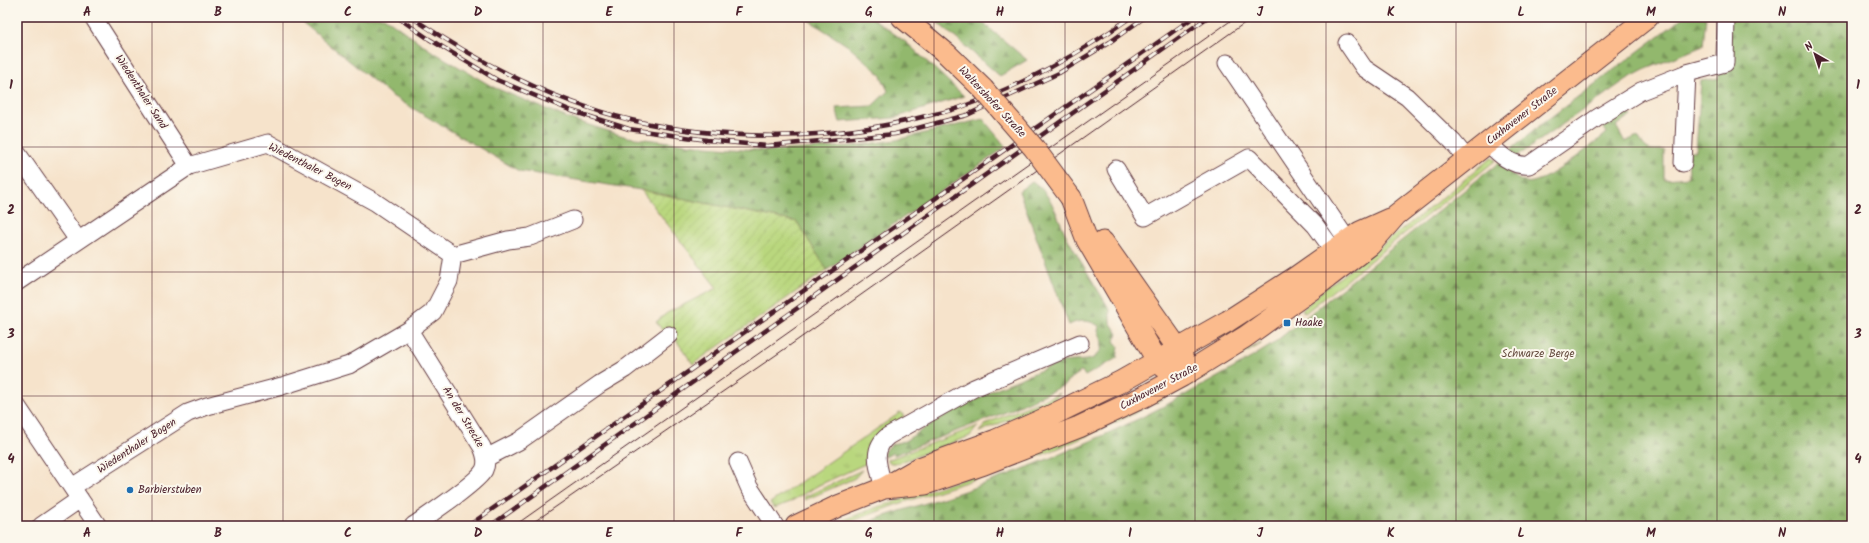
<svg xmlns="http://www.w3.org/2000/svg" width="1869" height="543" font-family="Kalam,sans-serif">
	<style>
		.grass { fill: url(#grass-tufts); stroke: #827b54 }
		.forest { fill: url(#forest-firs); stroke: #6e6c4c }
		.garden { fill: url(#garden-furrows); stroke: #827b54 }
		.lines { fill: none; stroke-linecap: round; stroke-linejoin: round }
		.minor-casing { stroke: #643c43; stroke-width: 19 }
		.major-casing { stroke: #643c43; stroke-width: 23 }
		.minor { stroke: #fff; stroke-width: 17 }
		.major { stroke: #fbbb8d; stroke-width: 21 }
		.tram { stroke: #4a1f2b; stroke-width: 1 }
		.rail-casing { stroke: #4a1f2b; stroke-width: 4.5 }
		.rail { stroke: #fbf7ec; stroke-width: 3; stroke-dasharray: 9; stroke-linecap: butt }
		.major-bridge-casing { stroke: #643c43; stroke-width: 23; stroke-linecap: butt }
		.major-bridge { stroke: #fbbb8d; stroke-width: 21 }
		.grid { fill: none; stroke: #4a1f2b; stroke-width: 1; stroke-opacity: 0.55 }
		.poi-dot { fill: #1f6fb2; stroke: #fbf7ec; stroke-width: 1.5 }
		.labels { text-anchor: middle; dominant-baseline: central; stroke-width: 4; stroke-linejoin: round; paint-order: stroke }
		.street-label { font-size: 11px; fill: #4a1f2b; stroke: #fbf7ec }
		.poi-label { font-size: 11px; fill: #4a1f2b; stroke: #fbf7ec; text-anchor: start }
		.park-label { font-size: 11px; fill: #664d40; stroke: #fbf7ec }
		.neatline { fill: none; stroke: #4a1f2b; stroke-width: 1.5 }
		.grid-label { font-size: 13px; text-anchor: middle; font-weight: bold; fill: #4a1f2b }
	</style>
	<defs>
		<pattern id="grass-tufts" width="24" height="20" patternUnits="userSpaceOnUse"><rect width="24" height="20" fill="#b9d77e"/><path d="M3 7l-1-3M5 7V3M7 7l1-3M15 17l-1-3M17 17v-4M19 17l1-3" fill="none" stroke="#a1b86d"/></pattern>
		<pattern id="forest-firs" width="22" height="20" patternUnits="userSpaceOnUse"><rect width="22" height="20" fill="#92b86d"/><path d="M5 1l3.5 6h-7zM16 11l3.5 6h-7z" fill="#79955a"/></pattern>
		<pattern id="garden-furrows" width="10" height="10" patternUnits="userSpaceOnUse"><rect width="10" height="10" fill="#b9d77e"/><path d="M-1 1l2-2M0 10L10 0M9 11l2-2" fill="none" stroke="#a1b86d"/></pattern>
	</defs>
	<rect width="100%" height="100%" fill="#fbf7ec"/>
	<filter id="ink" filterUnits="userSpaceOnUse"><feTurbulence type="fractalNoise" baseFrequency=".025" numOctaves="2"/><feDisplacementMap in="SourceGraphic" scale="8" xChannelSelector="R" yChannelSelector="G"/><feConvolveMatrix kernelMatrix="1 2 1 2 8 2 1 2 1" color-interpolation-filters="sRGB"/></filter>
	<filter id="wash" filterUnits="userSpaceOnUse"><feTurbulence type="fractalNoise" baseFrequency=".012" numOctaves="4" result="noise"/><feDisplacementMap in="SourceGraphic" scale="16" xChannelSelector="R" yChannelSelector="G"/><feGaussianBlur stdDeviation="0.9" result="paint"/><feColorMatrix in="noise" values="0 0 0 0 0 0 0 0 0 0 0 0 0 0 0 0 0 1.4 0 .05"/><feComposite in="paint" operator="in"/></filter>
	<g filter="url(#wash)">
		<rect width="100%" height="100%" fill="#f6e3cb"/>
		<path class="grass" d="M1491,158L1496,160L1305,313L1302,310L1322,291L1421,215Z
			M1261,343V344L1225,365L1223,362Z
			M1209,369L1208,375C1162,400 1115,424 1066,445C1012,468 954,486 898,504C880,510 845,526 829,526L875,508L1003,466Z
			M1060,393L1053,401L979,432L987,423Z
			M901,412L904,417C877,433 874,434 865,464L819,485L788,503L774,508L770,503Z
			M978,426L970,436L898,463H891L887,460Z
			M862,470L855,478L805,500L804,497Z"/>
		<path class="forest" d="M296,17H384L430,50L493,87L570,119L627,137L705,146L769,151L854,146L896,140L983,119L1006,147L827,270L797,222L641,190L519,171L392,96Z
			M804,17H871L907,43L964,96L894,118L840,122L836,108L872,106L888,91L880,74L848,46Z
			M931,17H976L1027,60L1000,76Z
			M1684,17H1706L1703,46L1644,70L1627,79L1516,157L1507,153L1543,123Z
			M1719,17H1852V526H858C895,511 933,502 970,489C1047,461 1122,430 1194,390C1220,376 1245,362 1270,346L1497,164L1500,163C1507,169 1515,179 1524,182C1542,188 1592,145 1607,133L1602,125V122L1624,109L1631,116L1616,126L1625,142L1635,137L1639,138C1647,151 1648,150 1664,150V179L1689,177L1688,151H1696L1701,81L1719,78L1717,56Z
			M1032,181C1053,194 1058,221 1069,241C1082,264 1096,287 1110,310V322L1118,334L1114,341L1119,347L1117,358L1085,376L1082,371L1066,382L1067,384L1006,412L894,455L893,453L885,457L884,452L892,444L905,441L937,420L995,389L1061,362L1087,360L1094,358L1101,350L1102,344L1101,337L1098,331L1099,326C1089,320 1081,319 1069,325L1019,191Z"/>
		<path class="garden" d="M641,190L797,222L827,270L693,364L676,340L663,331L656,322L667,313L717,288Z"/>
	</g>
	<g filter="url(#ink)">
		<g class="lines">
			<g class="minor-casing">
				<path id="minor" d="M93,17L189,166
					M1347,43L1364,68L1407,97L1453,142L1467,159
					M1227,63L1348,241
					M1488,143C1498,153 1512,167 1529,165L1597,118L1641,91L1687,73L1725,63L1726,17
					M17,153L78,240
					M1683,163L1687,73
					M1116,169L1145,217L1249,158L1315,225L1334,251
					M453,255L508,240L530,237L573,220
					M17,282L189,166L268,143L375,202L453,255
					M409,330L482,447C485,454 488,462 484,470C477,483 427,516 413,526
					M17,406L98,526
					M486,458L519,441L600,384L625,369L669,335
					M738,462L749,487L775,526
					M72,487L188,413L207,406L282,386L349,365L409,330L433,312L449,281L453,255
					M884,488C879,469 870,450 888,436L974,388L1080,343
					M41,526L80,499"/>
			</g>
			<g class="major-casing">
				<path id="major" d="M902,17L947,54L983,89
					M1071,198L1087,240L1158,362L1169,371
					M1103,242L1179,350L1184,361
					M884,488L925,484L984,464L1079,427L1143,397L1182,376L1245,337L1315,287L1370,245L1396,215L1648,17
					M796,526L838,506L884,488L919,468L996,440L1042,420L1122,381L1228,321L1296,277L1360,232L1389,219"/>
			</g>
			<use href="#minor" class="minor"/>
			<use href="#major" class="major"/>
			<path class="tram" d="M514,526L1236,17
				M528,526L789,346L1253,17"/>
			<g class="rail-casing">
				<path id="rail" d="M397,17L429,39L497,80L572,111L629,129L707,140L767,146L895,134L967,115L1059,73L1110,42L1145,17
					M411,17C478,62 552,101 631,120C727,142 831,141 926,116C939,113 952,111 964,106C1021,86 1081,53 1131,17
					M468,526L1194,17
					M490,526L1208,17"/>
			</g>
			<use href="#rail" class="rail"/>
			<g class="major-bridge-casing">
				<path id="major-bridge" d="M983,89L1034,148L1071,198"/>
			</g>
			<use href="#major-bridge" class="major-bridge"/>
		</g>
	</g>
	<path class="grid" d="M152,17V526M283,17V526M413,17V526M543,17V526M674,17V526M804,17V526M934,17V526M1065,17V526M1195,17V526M1326,17V526M1456,17V526M1586,17V526M1717,17V526M17,147H1852M17,272H1852M17,396H1852"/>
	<g class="poi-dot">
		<rect x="1283" y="319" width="8" height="8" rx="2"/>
		<circle cx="130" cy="490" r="4"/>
	</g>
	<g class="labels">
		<g class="street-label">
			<text transform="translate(141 92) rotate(57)">Wiedenthaler Sand</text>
			<text transform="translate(992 102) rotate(47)">Waltershofer Straße</text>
			<text transform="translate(1522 116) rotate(-38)">Cuxhavener Straße</text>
			<text transform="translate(310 167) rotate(27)">Wiedenthaler Bogen</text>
			<text transform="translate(1159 387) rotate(-28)">Cuxhavener Straße</text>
			<text transform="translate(463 417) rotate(59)">An der Strecke</text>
			<text transform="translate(137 446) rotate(-33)">Wiedenthaler Bogen</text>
		</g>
		<g class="poi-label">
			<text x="1295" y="323">Haake</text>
			<text x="138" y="490">Barbierstuben</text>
		</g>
		<g class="park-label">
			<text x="1538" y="354">Schwarze Berge</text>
		</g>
	</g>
	<rect width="1869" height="543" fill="none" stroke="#fbf7ec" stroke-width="44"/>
	<g transform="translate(1815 54) rotate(321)" stroke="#fbf7ec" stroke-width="3" paint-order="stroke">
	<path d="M0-3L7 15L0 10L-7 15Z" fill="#4a1f2b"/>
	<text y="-6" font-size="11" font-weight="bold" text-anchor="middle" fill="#4a1f2b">N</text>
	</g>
	<rect x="22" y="22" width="1825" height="499" class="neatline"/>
	<g class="grid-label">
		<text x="87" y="16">A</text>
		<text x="218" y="16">B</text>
		<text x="348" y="16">C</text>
		<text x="478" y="16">D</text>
		<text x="609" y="16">E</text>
		<text x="739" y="16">F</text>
		<text x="869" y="16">G</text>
		<text x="1000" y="16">H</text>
		<text x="1130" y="16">I</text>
		<text x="1260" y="16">J</text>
		<text x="1391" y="16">K</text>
		<text x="1521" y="16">L</text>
		<text x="1651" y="16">M</text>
		<text x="1782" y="16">N</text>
		<text x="11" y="89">1</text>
		<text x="1858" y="89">1</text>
		<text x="11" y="214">2</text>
		<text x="1858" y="214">2</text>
		<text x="11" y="338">3</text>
		<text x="1858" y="338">3</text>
		<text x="11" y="463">4</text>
		<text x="1858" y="463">4</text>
		<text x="87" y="537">A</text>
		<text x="218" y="537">B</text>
		<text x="348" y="537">C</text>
		<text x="478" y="537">D</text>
		<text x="609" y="537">E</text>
		<text x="739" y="537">F</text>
		<text x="869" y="537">G</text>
		<text x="1000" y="537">H</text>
		<text x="1130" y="537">I</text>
		<text x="1260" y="537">J</text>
		<text x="1391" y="537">K</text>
		<text x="1521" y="537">L</text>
		<text x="1651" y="537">M</text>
		<text x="1782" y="537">N</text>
	</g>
</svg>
